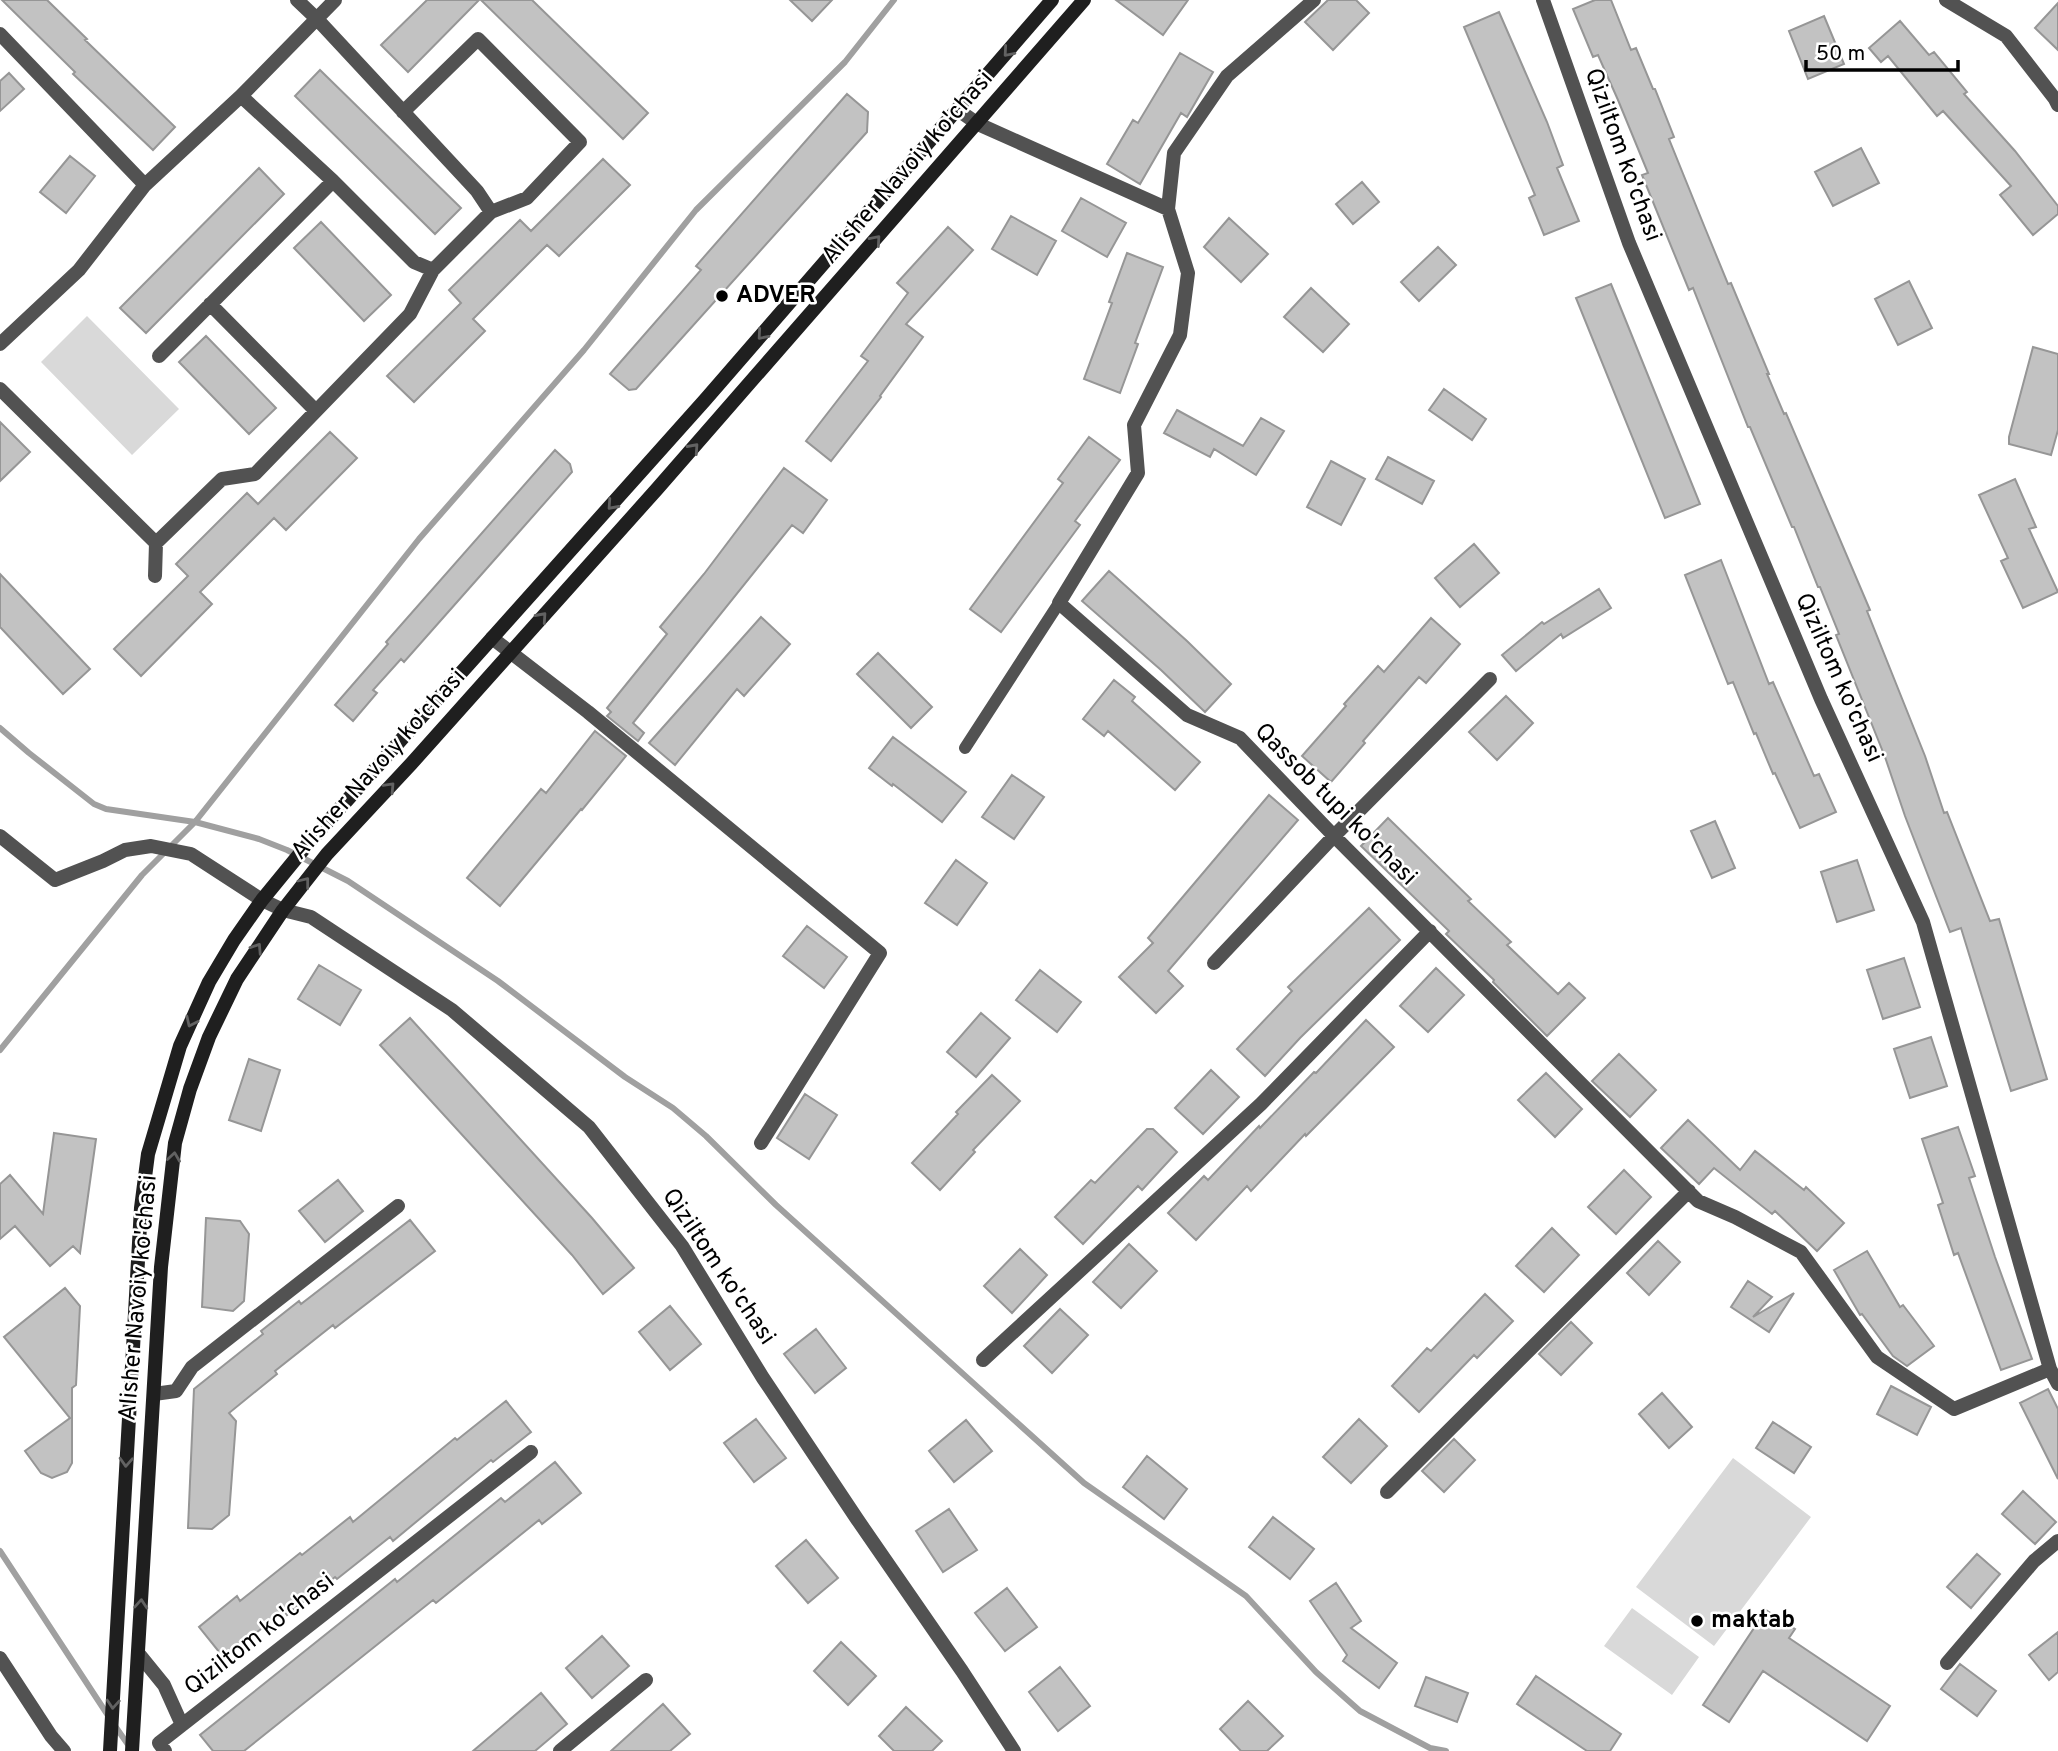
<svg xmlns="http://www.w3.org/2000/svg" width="2058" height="1751" font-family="Overpass,sans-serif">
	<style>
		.green { fill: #d9d9d9 }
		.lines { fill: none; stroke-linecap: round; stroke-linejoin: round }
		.stream { stroke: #a0a0a0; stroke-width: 6 }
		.building { fill: #c2c2c2; stroke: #969696; stroke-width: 2 }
		.lane { stroke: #525252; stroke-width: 12 }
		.street { stroke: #525252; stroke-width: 14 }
		.secondary { stroke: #1f1f1f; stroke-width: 14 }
		.oneway { stroke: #626262 }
		.poi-dot { fill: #000; stroke: #fff; stroke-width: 2.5 }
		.labels { text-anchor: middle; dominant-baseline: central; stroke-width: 5; stroke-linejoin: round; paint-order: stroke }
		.street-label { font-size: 24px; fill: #000; stroke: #fff }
		.poi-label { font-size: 24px; font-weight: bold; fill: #000; stroke: #fff; text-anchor: start }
	</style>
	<rect width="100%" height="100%" fill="#fff"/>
	<path class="green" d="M87,316L179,409L132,455L41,362Z
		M1733,1458L1811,1517L1714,1646L1636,1587Z
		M1632,1608L1699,1657L1672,1695L1604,1646Z"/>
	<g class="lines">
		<path class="stream" d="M0,728L29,753L94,804L106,809L195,822L259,839L287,850L348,881L498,981L625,1077L673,1108L706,1136L776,1205L1084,1483L1246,1596L1316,1672L1360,1711L1430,1748L1446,1751
			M0,1050L142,875L195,822L419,539L584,350L696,210L845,62L894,0
			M0,1551L109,1717
			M115,1726L129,1746"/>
	</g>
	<path class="building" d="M2,0H47L87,39L85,40L175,127L153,150L73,74L75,72Z
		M427,0H479L408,72L381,45Z
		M481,0H532L648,113L623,139Z
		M790,0H832L812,21Z
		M1116,0H1188L1163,35Z
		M1328,0H1356L1369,13L1333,50L1305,22Z
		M1595,0H1611L1631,50L1636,48L1653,89H1655L1674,137L1669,139L1705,228L1728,284L1731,283L1769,374H1767L1784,414L1786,413L1870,610L1867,611L1925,756L1944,813L1947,812L1990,921L1999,919L2047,1079L2011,1091L1961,928L1950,932L1905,816L1885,757L1836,635L1839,634L1820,587H1818L1794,527H1792L1750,427H1748L1693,288L1689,290L1642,175L1648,173L1618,100L1598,55L1593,57L1573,9Z
		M2058,3V50L2035,28Z
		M1499,12L1547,122L1563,165L1557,168L1579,221L1544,235L1529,198L1535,195L1464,27Z
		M1824,16L1844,64L1808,79L1789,31Z
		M1900,21L1929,55L1934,52L1967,92L1964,94L2015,151L2058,206V214L2033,235L2000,195L2011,186L1943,111L1937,116L1888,56L1881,62L1869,48Z
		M1180,53L1213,72L1187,117L1181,113L1140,184L1107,164L1133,120L1138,123Z
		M320,70L461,208L435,234L295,96Z
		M9,73L24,89L0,111V81Z
		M847,94L868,112L867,132L636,389L629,390L610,374L701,270L696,266Z
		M1861,148L1879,183L1833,206L1815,172Z
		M70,156L95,176L66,213L40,192Z
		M603,159L630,185L559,256L547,245L473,319L485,331L414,402L387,376L461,303L449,290L520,220L531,231Z
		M259,168L284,194L146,333L120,308Z
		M1362,182L1379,202L1353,224L1336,204Z
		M1081,198L1126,223L1107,257L1062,231Z
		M1011,216L1056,241L1037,275L992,249Z
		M1229,218L1268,254L1241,282L1204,247Z
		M321,222L391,295L364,321L294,248Z
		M948,227L973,250L906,324L923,337L880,396L881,397L831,461L806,441L868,361L861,356L908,293L897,283Z
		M1438,247L1456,265L1419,301L1401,282Z
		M1127,253L1163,267L1135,343L1138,344L1120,393L1084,379L1112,303L1109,302Z
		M1909,281L1932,328L1898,345L1875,299Z
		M1611,284L1700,504L1665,518L1576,298Z
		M1311,288L1349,324L1323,352L1284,317Z
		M206,336L276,408L249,434L179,362Z
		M2033,347L2058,354V430L2051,455L2009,444V437Z
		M1444,389L1486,419L1472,440L1429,410Z
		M1177,410L1243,446L1261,418L1284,431L1256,475L1214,449L1210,457L1164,433Z
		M0,422L30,452L0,481Z
		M330,432L357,458L286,530L274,518L200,592L212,604L141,676L114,649L188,576L176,564L247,493L258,504Z
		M1089,437L1120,460L1075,521L1080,525L1001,632L970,609L1063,483L1058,479Z
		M555,450L570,464L572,472L404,662L401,659L373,690L377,693L353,721L335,705L388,644L386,642Z
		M1388,457L1434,481L1422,504L1376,479Z
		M1331,461L1365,479L1341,525L1307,507Z
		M784,468L827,500L803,533L792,525L633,723L644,733L638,741L607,716L611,712L607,708L667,634L660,627L704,574Z
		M2015,479L2036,527L2029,529L2058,592L2023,608L2001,561L2008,558L1979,495Z
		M1474,544L1499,573L1460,607L1435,578Z
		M1721,560L1769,684L1773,682L1814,776L1819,774L1836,812L1800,828L1775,773L1773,774L1756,733L1754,734L1733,682L1728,684L1685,575Z
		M1109,571L1187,641L1231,684L1205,712L1161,670L1082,601Z
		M0,574L90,669L63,694L0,627Z
		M1599,589L1611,608L1563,638L1561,634L1516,671L1502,655L1542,622L1544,624Z
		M761,617L790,644L744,696L737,689L675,765L649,743Z
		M1431,618L1460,644L1426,683L1419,677L1363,741L1365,743L1331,782L1302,756L1346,706L1344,704L1378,666L1384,672Z
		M878,653L932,707L911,728L857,674Z
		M1114,680L1135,697L1132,701L1200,762L1175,790L1108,731L1104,736L1083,719Z
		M1506,696L1533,723L1497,760L1469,732Z
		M595,731L626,756L582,810L581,809L500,906L467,878L541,789L546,793Z
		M893,737L966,792L942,822L893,784L892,786L869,768Z
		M1012,775L1044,797L1014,839L982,817Z
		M1269,795L1298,820L1168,971L1183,986L1156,1013L1119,977L1153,943L1148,938Z
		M1388,818L1471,899L1468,901L1511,942L1507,945L1558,994L1569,983L1585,998L1547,1036L1493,982L1494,980L1446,934L1449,931L1361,846Z
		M1715,821L1735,868L1712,878L1691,831Z
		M956,860L987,883L957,925L925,903Z
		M1857,860L1874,910L1837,922L1821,872Z
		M1369,908L1400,940L1300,1038L1265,1076L1237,1049L1292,991L1288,987Z
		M807,926L847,957L824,988L783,956Z
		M1904,958L1920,1007L1883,1019L1867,970Z
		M319,965L361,990L340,1025L298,999Z
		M1436,968L1464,995L1428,1032L1400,1006Z
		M1040,970L1081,1002L1057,1032L1016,1000Z
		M981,1013L1010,1038L976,1077L947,1052Z
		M410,1018L592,1218L634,1268L603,1294L572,1255L380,1045Z
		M1366,1020L1394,1047L1306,1136L1305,1134L1251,1191L1247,1186L1196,1240L1168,1213L1204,1176L1208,1180L1259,1126L1260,1128L1314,1072L1316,1073Z
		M1931,1037L1947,1086L1910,1098L1894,1049Z
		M1619,1054L1656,1090L1630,1117L1592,1081Z
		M249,1059L280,1070L261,1131L229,1120Z
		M1211,1070L1239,1097L1203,1134L1175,1108Z
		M1546,1073L1582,1109L1555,1137L1518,1100Z
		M992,1075L1020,1101L973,1150L975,1152L940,1190L912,1163L958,1114L956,1112Z
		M805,1094L837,1115L809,1159L777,1138Z
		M1688,1120L1740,1170L1755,1151L1804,1190L1806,1187L1844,1223L1817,1251L1775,1211L1772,1214L1714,1168L1699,1184L1661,1148Z
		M1958,1127L1975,1176L1969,1178L1995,1257L2032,1359L2001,1370L1958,1253L1954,1255L1938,1205L1943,1203L1922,1139Z
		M1147,1129H1153L1177,1152L1142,1190L1138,1186L1083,1244L1055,1217L1091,1180L1095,1183Z
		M54,1133L96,1139L80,1253L73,1246L50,1266L15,1226L0,1239V1184L10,1175L43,1214Z
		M1624,1170L1651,1197L1616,1234L1588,1207Z
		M338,1180L363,1211L325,1242L299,1211Z
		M206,1218L240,1221L249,1234L244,1301L233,1311L202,1307Z
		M410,1220L435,1251L335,1328L333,1325L275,1371L277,1374L229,1413L236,1421L229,1515L212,1529L188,1528L194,1389L263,1334L261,1331L299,1301L301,1304Z
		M1552,1228L1579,1255L1544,1292L1516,1266Z
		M1658,1241L1680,1262L1649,1295L1627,1273Z
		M1129,1244L1157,1271L1121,1308L1093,1282Z
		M1020,1249L1047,1275L1012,1313L984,1286Z
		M1867,1251L1900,1307L1903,1305L1934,1346L1907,1366L1893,1356L1862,1314L1860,1315L1834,1270Z
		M1748,1281L1772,1297L1753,1317L1794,1293L1769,1332L1731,1307Z
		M65,1288L80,1306L76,1385L72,1388V1463L67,1472L52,1478L41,1473L25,1451L70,1418L4,1337Z
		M1485,1294L1513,1321L1477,1358L1474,1355L1419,1412L1392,1386L1427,1348L1431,1351Z
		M670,1306L701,1344L670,1370L639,1332Z
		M1060,1309L1088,1335L1052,1373L1024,1346Z
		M1571,1322L1592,1343L1561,1375L1539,1354Z
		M816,1329L846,1368L815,1393L784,1354Z
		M1891,1386L1931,1407L1917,1435L1877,1414Z
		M2048,1389L2058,1409V1479L2020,1403Z
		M1662,1393L1692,1427L1669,1448L1639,1414Z
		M506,1401L531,1432L493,1462L491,1460L393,1541L390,1537L337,1579L335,1577L287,1615L284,1611L224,1658L199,1627L237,1596L240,1601L300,1553L302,1555L350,1517L353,1522L455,1438L457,1440Z
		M756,1419L786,1458L754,1482L724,1443Z
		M1359,1419L1387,1446L1351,1483L1323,1457Z
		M966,1420L992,1451L954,1482L929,1451Z
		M1773,1422L1811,1447L1794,1473L1756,1448Z
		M1454,1439L1475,1460L1444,1492L1422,1471Z
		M1147,1456L1187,1489L1164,1519L1123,1487Z
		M555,1462L581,1493L542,1524L539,1520L436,1603L433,1600L244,1751H213L200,1735L395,1579L397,1582L501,1498L505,1502Z
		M2023,1491L2056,1522L2035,1544L2002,1514Z
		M949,1509L977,1550L943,1572L916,1531Z
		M1273,1517L1314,1549L1290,1579L1249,1547Z
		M806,1540L838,1578L808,1603L776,1566Z
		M1977,1554L2000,1574L1971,1608L1947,1587Z
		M1336,1583L1361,1621L1351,1628L1397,1663L1379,1688L1343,1661L1347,1655L1310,1601Z
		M1007,1588L1037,1627L1005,1651L975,1613Z
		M1766,1610L1795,1629L1789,1638L1890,1706L1867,1741L1763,1671L1729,1722L1703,1705Z
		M2058,1632V1672L2049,1680L2029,1655Z
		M602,1636L629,1666L592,1698L566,1668Z
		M841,1642L876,1676L848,1705L814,1671Z
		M1960,1664L1996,1691L1977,1716L1941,1689Z
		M1060,1667L1090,1706L1058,1731L1029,1692Z
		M1536,1676L1621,1734L1610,1751H1587L1517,1704Z
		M1426,1677L1468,1693L1457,1722L1415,1706Z
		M541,1693L567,1724L535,1751H473Z
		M1248,1701L1283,1736L1267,1751H1241L1220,1729Z
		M663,1704L690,1734L670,1751H611Z
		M906,1707L942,1741L932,1751H894L879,1736Z"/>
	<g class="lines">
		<path class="lane" d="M965,748L1059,603"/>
		<path class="street" d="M297,0L317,19L477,191L491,212
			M1314,0L1227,76L1174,153L1168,209L1188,273L1180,335L1134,425L1138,473L1059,603L1187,715L1240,738L1334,836L1698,1201L1735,1217L1801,1252L1877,1357L1954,1409L2050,1369
			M1543,0L1629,243L1821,699L1923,922L2050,1369L2058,1384
			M1946,0L2006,36L2055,99L2058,105
			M0,34L145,185
			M241,96L333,181L414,262L433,270
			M958,110L978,124L1168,209
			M210,304L316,411
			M0,344L79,270L145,185L241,96L335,0
			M159,356L333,181
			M0,389L156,543
			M155,576L156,543L222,479L255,474L410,314L433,270L491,212L527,198L580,142L478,39L403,112
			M492,638L588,712L880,953L761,1143
			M0,836L55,880L103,861L125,850L151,846L191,854L262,900L283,910L311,917L452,1010L589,1127L682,1246L763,1378L857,1519L962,1671L1014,1751
			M1214,963L1334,836L1490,679
			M983,1360L1261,1104L1430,931
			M154,1394L176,1391L192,1367L398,1206
			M1387,1492L1689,1191
			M138,1653L164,1685L182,1725
			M0,1658L51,1736L64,1751
			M1947,1663L2034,1561L2058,1541
			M165,1751L159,1743L531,1452
			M560,1751L646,1680"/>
		<path class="secondary" d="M110,1751L141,1208L148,1154L180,1046L209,982L234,940L262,900L307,845L705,400L1052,0
			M132,1751L161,1267L175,1143L190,1089L209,1037L237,979L283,910L327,854L411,764L657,489L1084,0"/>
	</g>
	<defs><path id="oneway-chevron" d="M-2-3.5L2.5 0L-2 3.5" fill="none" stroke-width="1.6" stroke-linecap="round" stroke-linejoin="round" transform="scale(1.75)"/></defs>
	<g class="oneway">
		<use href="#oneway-chevron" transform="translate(1008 52) rotate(131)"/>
		<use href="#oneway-chevron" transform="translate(876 240) rotate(-49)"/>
		<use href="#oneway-chevron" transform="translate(762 335) rotate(131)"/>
		<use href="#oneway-chevron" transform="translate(694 448) rotate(-48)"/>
		<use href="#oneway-chevron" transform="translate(612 505) rotate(132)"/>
		<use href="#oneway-chevron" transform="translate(542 617) rotate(-48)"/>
		<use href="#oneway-chevron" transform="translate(390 787) rotate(-47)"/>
		<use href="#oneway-chevron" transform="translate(305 882) rotate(-52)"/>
		<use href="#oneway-chevron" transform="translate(257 948) rotate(-57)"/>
		<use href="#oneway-chevron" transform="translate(191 1022) rotate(115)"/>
		<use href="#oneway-chevron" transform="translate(174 1157) rotate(-82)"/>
		<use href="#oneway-chevron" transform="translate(126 1462) rotate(93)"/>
		<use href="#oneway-chevron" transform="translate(141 1604) rotate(-86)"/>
		<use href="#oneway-chevron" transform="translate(113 1704) rotate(94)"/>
	</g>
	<g class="poi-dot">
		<circle cx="722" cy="296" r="7"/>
		<circle cx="1697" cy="1621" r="7"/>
	</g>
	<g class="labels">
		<g class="street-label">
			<text transform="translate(1622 155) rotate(70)">Qiziltom ko'chasi</text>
			<text transform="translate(908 168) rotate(-49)">Alisher Navoiy ko'chasi</text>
			<text transform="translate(1838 678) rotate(66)">Qiziltom ko'chasi</text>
			<text transform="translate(379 765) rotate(-48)">Alisher Navoiy ko'chasi</text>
			<text transform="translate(1335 805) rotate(45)">Qassob tupi ko'chasi</text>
			<text transform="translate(718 1267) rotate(56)">Qiziltom ko'chasi</text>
			<text transform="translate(139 1298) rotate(-85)">Alisher Navoiy ko'chasi</text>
			<text transform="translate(260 1635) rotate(-38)">Qiziltom ko'chasi</text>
		</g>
		<g class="poi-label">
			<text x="736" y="296">ADVER</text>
			<text x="1711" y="1621">maktab</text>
		</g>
	</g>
	<path d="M1806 60v10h152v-10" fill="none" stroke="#000000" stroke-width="3.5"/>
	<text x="1816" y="60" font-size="21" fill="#000000" stroke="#ffffff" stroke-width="5" paint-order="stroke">50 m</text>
</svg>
